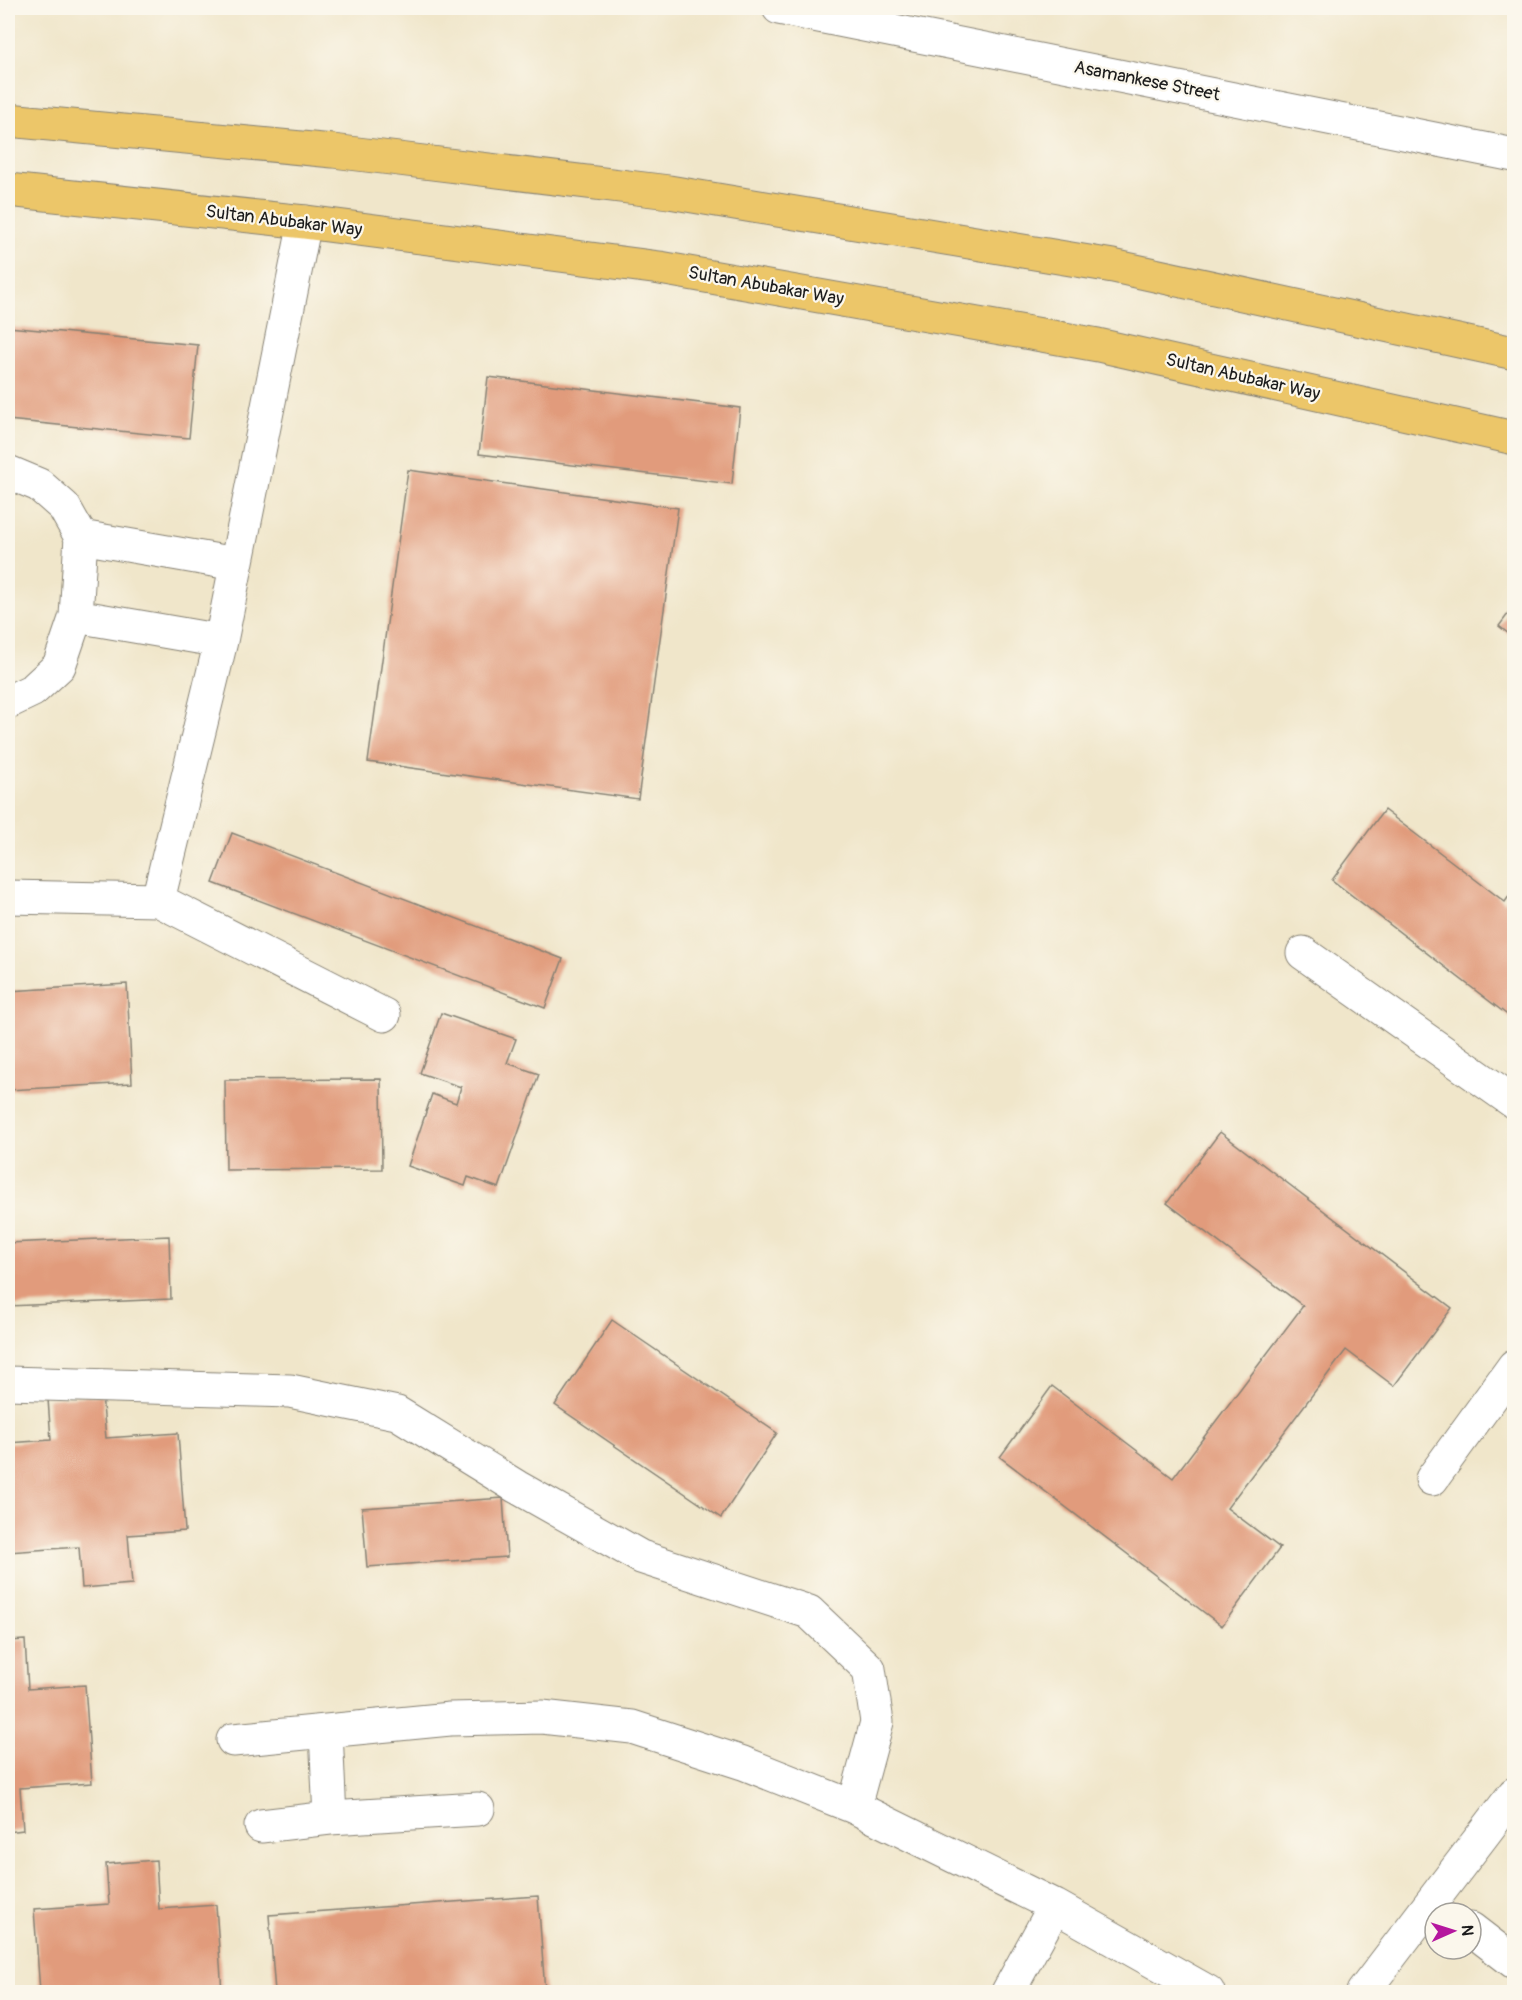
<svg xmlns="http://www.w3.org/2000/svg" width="1522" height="2000" font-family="Pangolin,sans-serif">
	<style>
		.building { fill: #e19b7c }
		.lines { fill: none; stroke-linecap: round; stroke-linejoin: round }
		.minor-casing { stroke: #868173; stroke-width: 35 }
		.major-casing { stroke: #868173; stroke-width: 35 }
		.minor { stroke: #fff; stroke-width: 33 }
		.major { stroke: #ecc669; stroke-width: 33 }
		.labels { text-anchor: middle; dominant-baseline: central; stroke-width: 4.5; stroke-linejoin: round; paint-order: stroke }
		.street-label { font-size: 18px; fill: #1c1c1c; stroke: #fbf7ec }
	</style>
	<rect width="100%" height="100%" fill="#fbf7ec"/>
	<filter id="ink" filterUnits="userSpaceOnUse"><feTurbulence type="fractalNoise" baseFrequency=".0167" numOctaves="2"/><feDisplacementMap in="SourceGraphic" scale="12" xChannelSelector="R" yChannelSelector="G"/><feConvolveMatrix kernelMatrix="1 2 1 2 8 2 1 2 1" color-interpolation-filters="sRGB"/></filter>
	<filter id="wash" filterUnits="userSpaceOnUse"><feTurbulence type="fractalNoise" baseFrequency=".008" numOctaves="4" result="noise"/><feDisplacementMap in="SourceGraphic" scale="24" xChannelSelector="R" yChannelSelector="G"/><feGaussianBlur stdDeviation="1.35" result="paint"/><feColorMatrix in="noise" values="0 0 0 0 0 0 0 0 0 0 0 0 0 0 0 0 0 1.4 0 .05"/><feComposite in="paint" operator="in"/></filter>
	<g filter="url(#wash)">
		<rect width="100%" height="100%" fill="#f0e6ca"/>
		<g id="blocks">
			<path class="building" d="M8,327L198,345L189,438L8,420Z
				M488,377L740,408L732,484L479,454Z
				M408,470L678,508L638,799L368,762Z
				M1514,606V638L1499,626Z
				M1384,810L1505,902L1514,889V1020L1332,880Z
				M232,833L563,959L545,1008L213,883Z
				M127,984L132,1083L8,1090V991Z
				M441,1013L516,1039L507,1063L539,1074L499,1188L468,1177L465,1186L408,1166L432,1094L456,1103L461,1087L420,1073Z
				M381,1079L382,1169L226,1170L225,1080Z
				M1220,1132L1452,1308L1394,1386L1346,1350L1227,1508L1280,1548L1222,1626L1000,1457L1052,1386L1173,1478L1303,1306L1167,1203Z
				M169,1236L171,1299L8,1306V1243Z
				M612,1320L777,1433L721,1518L555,1405Z
				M102,1395L106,1438L178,1433L185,1531L128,1535L132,1584L82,1588L79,1547L8,1552V1443L51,1440L48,1399Z
				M503,1498L507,1557L367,1567L362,1508Z
				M25,1640L28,1689L85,1685L92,1783L20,1788L23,1830L8,1832V1641Z
				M156,1860L159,1909L216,1905L222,1992H40L34,1909L109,1904L106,1864Z
				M538,1896L545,1992H275L269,1915Z"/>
		</g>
	</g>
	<g filter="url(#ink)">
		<use href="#blocks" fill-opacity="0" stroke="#868173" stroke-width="1.5"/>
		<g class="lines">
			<g class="minor-casing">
				<path id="minor" d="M779,8L1514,155
					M8,472L39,485L64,507L81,537L76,616L59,666L33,690L8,702
					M81,537L236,564
					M76,616L221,641
					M8,897L158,900L221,641L305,222
					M158,900L384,1015
					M1303,953L1514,1102
					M8,1383L290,1391L397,1413L517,1487L641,1557L809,1612L869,1669L877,1722L854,1807
					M1432,1479L1514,1366
					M326,1731L330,1818L478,1809
					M233,1740L450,1719L542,1717L632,1727L743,1763L854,1807L1055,1906L1208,1992
					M261,1826L330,1818
					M1471,1929L1514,1962
					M1008,1992L1055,1906
					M1363,1992L1514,1794"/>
			</g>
			<g class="major-casing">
				<path id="major" d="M8,120L333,151L669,192L1113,266L1514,353
					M8,190L305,222L660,268L1098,345L1514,438"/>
			</g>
			<use href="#minor" class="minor"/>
			<use href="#major" class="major"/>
		</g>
	</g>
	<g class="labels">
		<g class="street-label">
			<text transform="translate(1147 81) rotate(11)">Asamankese Street</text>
			<text transform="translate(284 221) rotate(7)">Sultan Abubakar Way</text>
			<text transform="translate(766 286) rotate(10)">Sultan Abubakar Way</text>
			<text transform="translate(1243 377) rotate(13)">Sultan Abubakar Way</text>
		</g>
	</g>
	<rect width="1522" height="2000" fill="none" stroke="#fbf7ec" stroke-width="30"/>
	<g transform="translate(1453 1931) rotate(87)"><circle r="28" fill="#fbf7ec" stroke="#a29f99" stroke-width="1.5"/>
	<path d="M0-4.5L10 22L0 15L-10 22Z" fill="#b5179e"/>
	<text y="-9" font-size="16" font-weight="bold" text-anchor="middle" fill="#1c1c1c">N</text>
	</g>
</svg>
